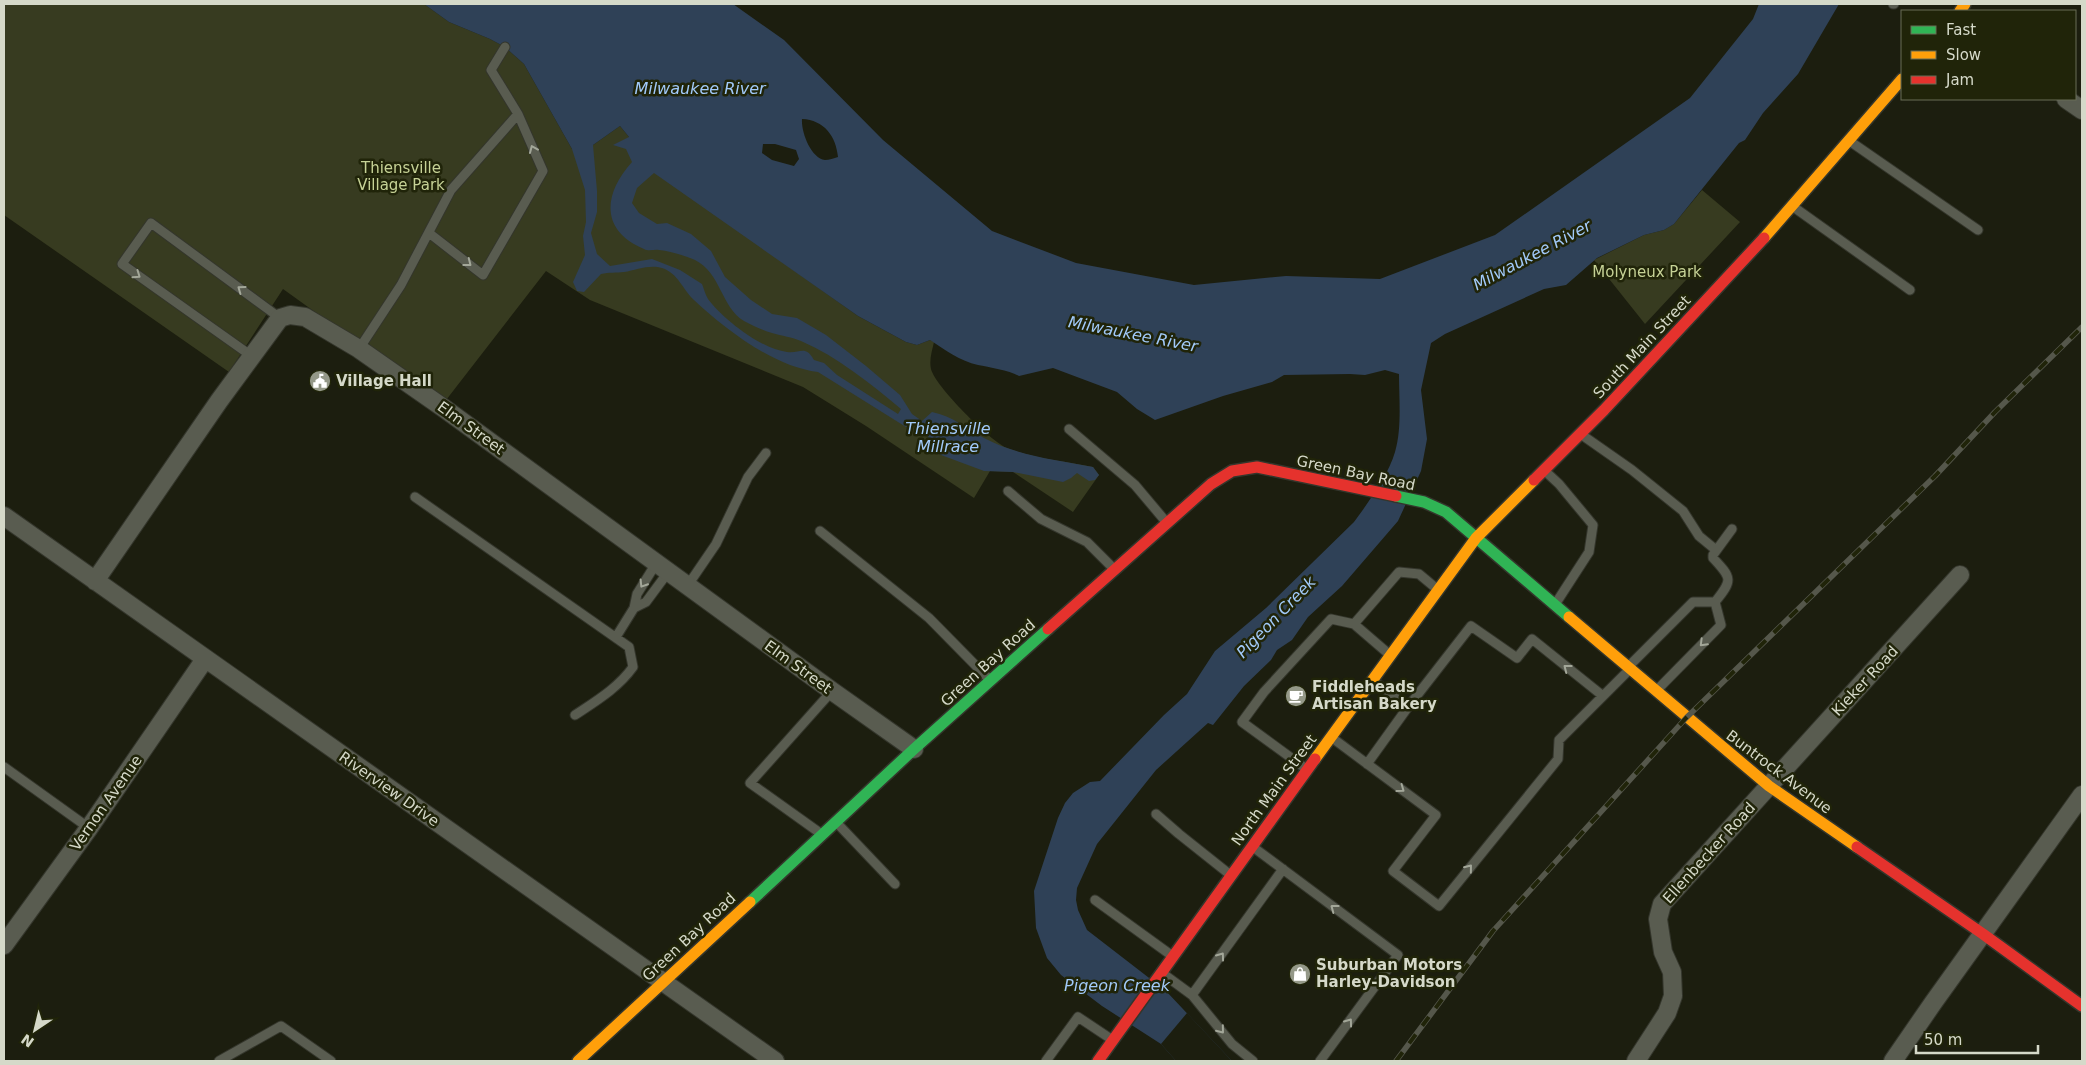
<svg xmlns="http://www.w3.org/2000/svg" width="2086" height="1065" font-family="'DejaVu Sans',sans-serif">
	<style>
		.green { fill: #373b20 }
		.water { fill: #2f4157; fill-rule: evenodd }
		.pier { fill: #1c1e0f }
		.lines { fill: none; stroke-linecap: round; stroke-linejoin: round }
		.lane-casing { stroke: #34362c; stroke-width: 11 }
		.street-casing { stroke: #34362c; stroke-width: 20 }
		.fast-casing { stroke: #34362c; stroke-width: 14 }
		.slow-casing { stroke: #34362c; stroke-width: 14 }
		.jam-casing { stroke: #34362c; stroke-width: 14 }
		.lane { stroke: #595c50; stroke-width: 9 }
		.street { stroke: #595c50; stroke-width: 18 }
		.fast { stroke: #30b455; stroke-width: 11 }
		.slow { stroke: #ff9f0a; stroke-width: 11 }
		.jam { stroke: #e5322d; stroke-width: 11 }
		.rail-casing { stroke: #55574b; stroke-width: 5.5 }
		.rail { stroke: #202409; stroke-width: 4; stroke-dasharray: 11; stroke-linecap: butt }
		.oneway { stroke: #a3a799 }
		.labels { text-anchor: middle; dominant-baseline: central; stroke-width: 5; stroke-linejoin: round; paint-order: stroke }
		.park-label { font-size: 15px; fill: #c6d296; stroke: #202409 }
		.street-label { font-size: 15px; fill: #d5d9c9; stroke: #202409 }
		.poi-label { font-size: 15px; font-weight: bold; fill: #d5d9c9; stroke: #202409; text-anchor: start }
		.water-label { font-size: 16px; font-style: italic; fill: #a2cafa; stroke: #202409 }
	</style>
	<rect width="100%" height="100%" fill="#1c1e0f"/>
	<path class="green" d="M4,4H424L449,22L490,39L505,47L524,64L572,149L593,145L620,126L629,137L775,257L858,316L906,342L917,345L930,340L934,342C932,351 929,360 931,369C935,386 990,441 1007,448C1035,459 1065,461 1093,467L1099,475L1073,512L1013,472L990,471L974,498L866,426L803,387L590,300L546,271L443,404L283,289L229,372L4,215Z
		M1702,190L1740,222L1645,324L1594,260L1644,235L1664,230L1674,224Z"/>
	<path class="water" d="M424,4H733L784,40L883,140L992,231L1076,263L1194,285L1286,276L1380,279L1495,235L1690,98L1753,19L1759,4H1839L1798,74L1763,113L1745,140L1739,143L1674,224L1664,230L1644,235L1597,258L1566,285L1544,289L1445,334L1431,343L1421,390L1427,439L1421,471L1398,521L1342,586L1308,617L1292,640L1277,650L1271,660L1244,686L1213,725L1208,723L1156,770L1097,844L1077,888L1076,900L1078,910L1087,930L1166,991L1232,1061H1176L1161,1044L1102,1006L1061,975L1047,958L1036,928L1034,891L1058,818L1065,803L1073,793L1090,782L1100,781L1164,715L1187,694L1215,651L1266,608L1354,522C1368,503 1389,474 1395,452C1402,428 1399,399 1399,374L1385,370L1365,375L1350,374L1284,375L1272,382L1223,396L1155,420L1137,409L1117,392L1053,368L1019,376C1011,371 989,367 978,365C960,361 945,350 930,340L917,345L906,342L858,316L654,173L637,188L632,203L639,213L657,224L667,223L691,234L711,251L725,277L751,300L772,314L797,318L826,335L866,366L900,395L912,414L922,421L932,412C953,416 966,429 984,438C1018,456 1057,460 1093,467L1099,475L1095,480L1089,481L1077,473L1071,478L1063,482L1013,472L984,471L941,455L929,448L928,434L914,425L906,427L818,372C774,367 725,329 694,300C683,290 678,273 662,268C650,264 636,270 624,272C616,273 609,272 601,274L584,292L577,291L573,282L585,255L583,236L586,222L585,190L572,149L524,64L505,47L490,39L449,22ZM802,119C824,120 836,136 838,157C834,158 829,160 825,160C811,158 801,132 802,119ZM620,126L629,137L613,145L626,149L632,162C603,194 600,231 644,249C649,252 654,249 659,250C670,251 686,256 695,260C721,273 721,307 744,321C753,326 763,330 772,333C782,336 792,337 801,341C838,357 871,384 901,409L898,414L837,375L824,363L814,360C805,344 800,354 787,352C761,349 723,319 708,299C705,294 704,289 702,284L680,270L652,259L610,266L597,254L591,233L597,212V191L593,145ZM763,144H775L796,150L799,159L794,166L772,160L762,153Z"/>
	<path class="pier" d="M1187,1013L1232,1061H1176L1161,1044Z"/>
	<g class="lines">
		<g class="lane-casing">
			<path id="lane" d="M1893,4H1894
				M1851,142L1978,230
				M1795,208L1910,290
				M429,233L483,275L543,171L518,114
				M359,349L401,285L451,190L518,114L491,70L505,47
				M253,357L122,264L151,223L280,318
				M1069,429L1135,485L1167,523
				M1582,435L1632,470L1683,511L1699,536L1716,550
				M1545,471L1559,484L1593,525L1589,552L1556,603
				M1008,491L1041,519L1087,542L1114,569
				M415,497L629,647L633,667C618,688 596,701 575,715
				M820,531L929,618L989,679
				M688,585L716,544L748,477L766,453
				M1715,602C1733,580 1732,578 1713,558V555L1732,529
				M634,608L646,602L669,571
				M1354,624L1399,572L1419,574L1437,589
				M616,637L634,608L637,594L657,562
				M1629,666L1693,602H1715
				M1657,690L1721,625L1715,602
				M1408,707L1471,626L1517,658L1532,639L1603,696
				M1331,737L1436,815L1393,871L1439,906L1558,759L1559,740L1628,671
				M1367,764L1408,707L1374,681
				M4,767L89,828
				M1305,768L1242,722L1264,692L1331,619L1354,624L1390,655
				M1156,814L1179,834L1228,873
				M836,822L895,884
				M820,833L750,783L832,691
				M1253,847L1398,955L1320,1061
				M1095,900L1171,955
				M1162,973L1192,995L1232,1044L1253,1061
				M1192,995L1283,869
				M219,1061L281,1026L331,1061
				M1046,1061L1078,1017L1111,1039"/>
		</g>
		<g class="street-casing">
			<path id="street" d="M2066,99L2082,110
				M4,516L775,1061
				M95,581L219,401L280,318L290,315L305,317L359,349L445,409L832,691L914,749
				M4,945L89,828L205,659
				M1636,1061L1667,1013L1673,996L1672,972L1663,952L1658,919L1662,904L1960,575
				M1893,1061L1933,1003L2082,795"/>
		</g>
		<g class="fast-casing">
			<path id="fast" d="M1396,496L1424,502L1446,512L1569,617
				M750,902L914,749L1048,629"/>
		</g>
		<g class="slow-casing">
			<path id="slow" d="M1960,11L1965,4
				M1764,238L1902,79
				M1569,617L1769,786L1857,847
				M1315,759L1476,538L1534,480
				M578,1061L750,902"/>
		</g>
		<g class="jam-casing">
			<path id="jam" d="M1534,480L1604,410L1764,238
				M1048,629L1211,484L1232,471L1257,467L1396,496
				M1857,847L1983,934L2082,1006
				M1098,1061L1315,759"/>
		</g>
		<use href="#lane" class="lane"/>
		<use href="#street" class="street"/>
		<use href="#fast" class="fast"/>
		<use href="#slow" class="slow"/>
		<use href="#jam" class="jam"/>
		<g class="rail-casing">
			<path id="rail" d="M1396,1061L1493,931L1686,718L1935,476L1995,412L2082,327"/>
		</g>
		<use href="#rail" class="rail"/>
	</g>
	<defs><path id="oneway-chevron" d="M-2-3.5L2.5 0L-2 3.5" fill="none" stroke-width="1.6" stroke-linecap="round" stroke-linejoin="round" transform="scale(1.25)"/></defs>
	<g class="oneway">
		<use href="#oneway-chevron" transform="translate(533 149) rotate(-113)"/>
		<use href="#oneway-chevron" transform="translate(468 263) rotate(38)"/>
		<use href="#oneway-chevron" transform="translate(137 275) rotate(35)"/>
		<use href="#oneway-chevron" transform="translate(241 289) rotate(-144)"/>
		<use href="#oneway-chevron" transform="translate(643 584) rotate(122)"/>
		<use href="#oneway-chevron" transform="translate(1703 643) rotate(135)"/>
		<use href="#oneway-chevron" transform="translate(1567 668) rotate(-142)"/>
		<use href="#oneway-chevron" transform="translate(1401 789) rotate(36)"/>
		<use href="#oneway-chevron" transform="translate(1469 868) rotate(-51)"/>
		<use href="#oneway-chevron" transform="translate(1334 908) rotate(-143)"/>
		<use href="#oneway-chevron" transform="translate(1221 956) rotate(-54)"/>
		<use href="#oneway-chevron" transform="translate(1349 1022) rotate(-54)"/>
		<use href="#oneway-chevron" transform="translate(1221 1030) rotate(51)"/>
	</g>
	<defs>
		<g id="civic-disc" transform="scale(1.125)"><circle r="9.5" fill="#949888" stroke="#202409"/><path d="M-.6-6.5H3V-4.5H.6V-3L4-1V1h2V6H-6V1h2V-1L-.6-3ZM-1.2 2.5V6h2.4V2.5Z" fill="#fff"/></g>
		<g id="cafe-disc" transform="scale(1.125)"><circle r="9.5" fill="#949888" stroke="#202409"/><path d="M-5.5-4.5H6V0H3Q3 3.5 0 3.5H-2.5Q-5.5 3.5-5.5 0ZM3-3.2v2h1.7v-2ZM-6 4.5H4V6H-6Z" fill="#fff"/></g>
		<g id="shop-disc" transform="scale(1.125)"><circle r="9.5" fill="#949888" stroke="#202409"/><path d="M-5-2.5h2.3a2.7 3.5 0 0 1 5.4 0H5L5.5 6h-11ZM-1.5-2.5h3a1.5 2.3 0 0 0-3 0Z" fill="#fff"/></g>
	</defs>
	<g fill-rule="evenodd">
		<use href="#civic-disc" x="320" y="381"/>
		<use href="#cafe-disc" x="1296" y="696"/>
		<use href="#shop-disc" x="1300" y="974"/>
	</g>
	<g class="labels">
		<g class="park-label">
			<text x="401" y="168">Thiensville<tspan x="401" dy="17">Village Park</tspan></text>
			<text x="1647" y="272">Molyneux Park</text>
		</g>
		<g class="street-label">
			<text transform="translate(1642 347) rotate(-47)">South Main Street</text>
			<text transform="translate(471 428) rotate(36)">Elm Street</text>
			<text transform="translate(1356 473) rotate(12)">Green Bay Road</text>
			<text transform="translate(988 663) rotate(-42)">Green Bay Road</text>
			<text transform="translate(798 667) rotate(36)">Elm Street</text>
			<text transform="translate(1865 681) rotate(-47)">Kieker Road</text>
			<text transform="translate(1779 772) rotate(37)">Buntrock Avenue</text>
			<text transform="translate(389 789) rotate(35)">Riverview Drive</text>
			<text transform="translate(1274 790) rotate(-54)">North Main Street</text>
			<text transform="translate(106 803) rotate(-55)">Vernon Avenue</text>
			<text transform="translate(1709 853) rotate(-48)">Ellenbecker Road</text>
			<text transform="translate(689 937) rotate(-43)">Green Bay Road</text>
		</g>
		<g class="poi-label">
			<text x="336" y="381">Village Hall</text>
			<text x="1312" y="687">Fiddleheads<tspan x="1312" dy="17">Artisan Bakery</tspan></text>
			<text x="1316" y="965">Suburban Motors<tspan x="1316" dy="17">Harley-Davidson</tspan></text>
		</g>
		<g class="water-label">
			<text x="700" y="88">Milwaukee River</text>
			<text transform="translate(1532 255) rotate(-28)">Milwaukee River</text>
			<text transform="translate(1133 334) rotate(11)">Milwaukee River</text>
			<text x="948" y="428">Thiensville<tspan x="948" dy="18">Millrace</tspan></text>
			<text transform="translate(1276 617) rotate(-46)">Pigeon Creek</text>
			<text x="1117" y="985">Pigeon Creek</text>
		</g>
	</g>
	<rect width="2086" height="1065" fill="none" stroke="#d5d9c9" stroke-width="10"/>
	<rect x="1901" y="10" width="175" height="90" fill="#202409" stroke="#686c56"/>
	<rect x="1911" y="26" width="25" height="8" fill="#30b455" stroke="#686c56"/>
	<text x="1946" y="35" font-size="15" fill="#d5d9c9">Fast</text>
	<rect x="1911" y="51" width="25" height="8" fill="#ff9f0a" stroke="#686c56"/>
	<text x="1946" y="60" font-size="15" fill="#d5d9c9">Slow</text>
	<rect x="1911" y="76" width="25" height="8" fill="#e5322d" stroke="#686c56"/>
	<text x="1946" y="85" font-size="15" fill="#d5d9c9">Jam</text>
	<g transform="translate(35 1030) rotate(215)" stroke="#202409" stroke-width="4" paint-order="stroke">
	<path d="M0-4L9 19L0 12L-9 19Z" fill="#d5d9c9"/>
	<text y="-8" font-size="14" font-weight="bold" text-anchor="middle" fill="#d5d9c9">N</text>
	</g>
	<path d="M1916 1045v8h122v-8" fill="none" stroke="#d5d9c9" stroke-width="2.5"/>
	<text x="1924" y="1045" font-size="15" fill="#d5d9c9" stroke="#202409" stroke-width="4" paint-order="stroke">50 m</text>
</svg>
